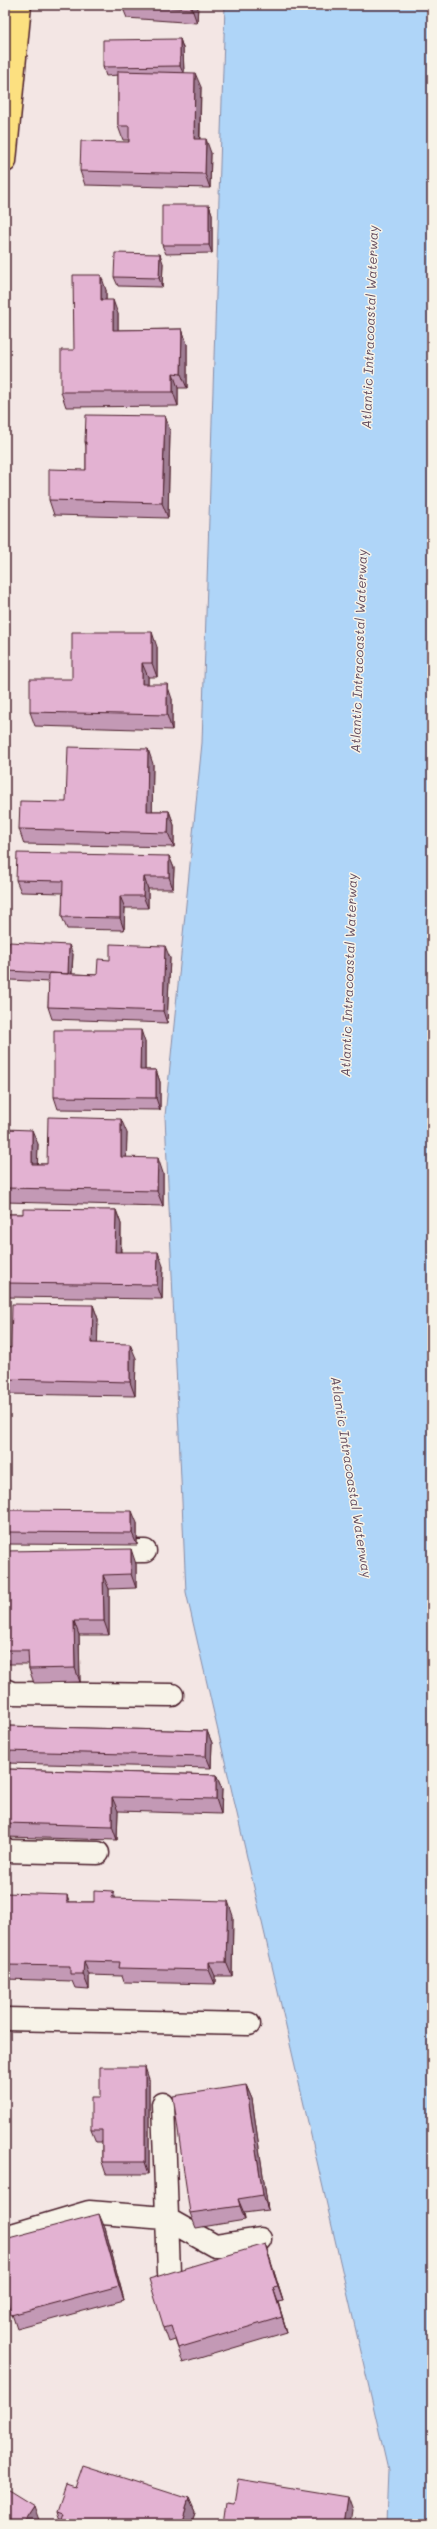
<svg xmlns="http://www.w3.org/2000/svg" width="437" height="2529" font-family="Mali,sans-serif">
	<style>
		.water { fill: #afd5f8; stroke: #878ca6 }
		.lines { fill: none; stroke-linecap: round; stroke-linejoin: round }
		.minor-casing { stroke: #4a1f2b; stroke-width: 25 }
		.major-casing { stroke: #4a1f2b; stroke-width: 25 }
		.minor { stroke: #f7f3e8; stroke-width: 22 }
		.major { stroke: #fce080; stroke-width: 22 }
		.wall { fill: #c399b5; stroke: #4a1f2b }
		.shaded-wall { fill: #9f7d93; stroke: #4a1f2b }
		.building { fill: #e3b2d2; stroke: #4a1f2b }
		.labels { text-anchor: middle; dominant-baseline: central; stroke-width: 3; stroke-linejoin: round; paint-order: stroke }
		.water-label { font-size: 13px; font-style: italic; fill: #634c5e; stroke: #f7f3e8 }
	</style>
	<rect width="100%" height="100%" fill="#f3e6e4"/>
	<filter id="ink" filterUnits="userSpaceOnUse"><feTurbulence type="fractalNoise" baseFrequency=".025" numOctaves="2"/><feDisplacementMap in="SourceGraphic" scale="8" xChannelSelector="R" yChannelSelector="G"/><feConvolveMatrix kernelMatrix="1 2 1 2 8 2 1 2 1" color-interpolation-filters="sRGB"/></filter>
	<g filter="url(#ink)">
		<path class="water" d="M225,5H432V2524H386L388,2470L186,1592L165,1116L202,743Z"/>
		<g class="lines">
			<g class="minor-casing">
				<path id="minor" d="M5,1552L145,1551
					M5,1690L12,1693L172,1695
					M5,1851L98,1853
					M5,2019L249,2024
					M163,2104L169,2273
					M5,2237L89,2212L165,2218L215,2246L260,2239"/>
			</g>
			<g class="major-casing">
				<path id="major" d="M5,161L20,5"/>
			</g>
			<use href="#minor" class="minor"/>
			<use href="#major" class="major"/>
		</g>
		<path class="wall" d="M105,5H198L197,23L127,18L122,6Z
			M180,39L183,48L184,73L201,87L200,139L211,153L210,188L85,185L80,171L129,142V140H123L118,126V75L106,76L103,67Z
			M209,205L212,214V253L166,254L162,245Z
			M163,263L162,287L118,286L114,277Z
			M106,290V300L118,314V330L182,329L187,344V388H178V406L66,407L61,392L74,350Z
			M165,416L170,431L168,518L54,515L49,500L86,470V446L85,442Z
			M157,647V677H148V684L172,699V730L35,726L30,712L72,679Z
			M153,764L152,811H169L174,825V847L24,844L19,829L66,802Z
			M169,856L174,868L173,889H148V908H125L124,930L67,929L62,917L63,893L21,892L16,880Z
			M73,954L72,974L97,975L110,960L170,958L167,1023L52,1019L48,1007L49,982L11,980L7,971Z
			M145,1042V1070H156L160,1082V1110L58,1109L54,1097Z
			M5,1129L38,1144L37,1164H47L127,1133L126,1158L163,1173V1206L5,1202Z
			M116,1210L121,1224V1252L163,1266L162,1299L5,1297V1214H23Z
			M93,1305L98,1319L97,1343L136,1358L135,1396L5,1394V1347L11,1348Z
			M5,1510L137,1523V1545L5,1544Z
			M5,1551L136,1564V1588L109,1589V1635H79L80,1682L34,1683L29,1669V1664H5Z
			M5,1726L207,1731L212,1743L211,1768L5,1763Z
			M5,1769L216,1775L222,1789L221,1814L118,1811L117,1840L5,1837Z
			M5,1893L70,1902H94L115,1899L233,1916L232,1976H215V1984L124,1982L122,1976L89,1975V1989L75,1988L72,1981L5,1979Z
			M149,2079V2174H106L102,2162V2142H96L91,2130L100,2097Z
			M246,2085L252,2099L268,2210L244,2213L245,2220L196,2228L190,2213Z
			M105,2228L124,2300L17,2329L10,2308L5,2310V2239Z
			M265,2244L270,2259L283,2301L278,2302L287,2332L183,2363L175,2340L169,2342L164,2328Z
			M75,2488L189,2499L195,2513L191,2524H59L60,2520L57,2511Z"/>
		<path class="shaded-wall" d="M192,5H198L197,23L192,9Z
			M180,39L183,48L184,75L180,66Z
			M195,73L201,87L199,153L194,139Z
			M206,139L211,153L210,188L205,174Z
			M209,205L212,214V253L209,245Z
			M160,254L163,263L162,287L159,278Z
			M101,275L106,290V314L101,300Z
			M113,300L118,314V344L113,330Z
			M182,329L187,344V388L181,374Z
			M173,373L178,388V406L173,392Z
			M165,416L170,431L168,518L162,503Z
			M152,632L157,647V677L152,663Z
			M142,663L148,677V699L142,684Z
			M167,684L172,699V730L167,715Z
			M148,749L153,764L152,825L147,811Z
			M169,811L174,825V847L168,833Z
			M169,856L174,868L173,889L169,877Z
			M144,877L148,889V908L143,896Z
			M120,896L125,908L124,930L120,918Z
			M69,945L73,954L71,983L68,974Z
			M165,946L170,958L167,1023L163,1011Z
			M141,1030L145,1042V1082L140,1070Z
			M156,1070L160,1082V1110L156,1098Z
			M121,1119L127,1133L126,1172L121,1157Z
			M32,1130L38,1144L37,1178L32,1164Z
			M158,1158L163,1173V1206L157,1191Z
			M116,1210L121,1224L120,1266L115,1252Z
			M158,1252L163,1266L162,1299L157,1285Z
			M93,1305L98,1319L97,1358L92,1343Z
			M130,1344L136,1358L135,1396L130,1382Z
			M132,1511L137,1523V1545L132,1533Z
			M131,1549L136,1564V1588L131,1574Z
			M103,1575L109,1589V1635L104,1621Z
			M74,1621L79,1635L80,1682L75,1668Z
			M207,1731L212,1743L211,1768L206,1756Z
			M216,1775L222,1789L221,1814L216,1799Z
			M112,1797L118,1811L117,1840L112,1826Z
			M113,1891L118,1905L112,1898Z
			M67,1895L72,1909L67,1902Z
			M228,1901L233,1916L232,1976L226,1962Z
			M84,1961L89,1975V1989L83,1974Z
			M209,1962L215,1976V1984L209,1970Z
			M145,2067L149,2079V2174L145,2162Z
			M246,2085L252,2099L268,2210L263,2195Z
			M238,2199L244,2213L245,2220L240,2206Z
			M99,2214L105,2228L124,2300L119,2286Z
			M265,2244L270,2259L283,2301L278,2287Z
			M273,2288L278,2302L287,2332L282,2317Z
			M348,2497L353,2511L351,2524H344Z
			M189,2499L195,2513L191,2524H181Z
			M34,2506L39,2520L37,2524H22Z"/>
		<path class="building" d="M136,5H192V9Z
			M180,39V66L103,67V40Z
			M118,71L195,73L194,139H206L205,174L80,171L81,141L129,142V126H118Z
			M162,205H209V245H162Z
			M115,253L160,254L159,278L114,277Z
			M73,275H101V300H113V330L182,329L181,374L173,373V392H61V350H74Z
			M86,415L165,416L162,503L49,500V469L86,470V442H85Z
			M72,632H152V663H142V684H167V715L30,712V679H72Z
			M68,747L148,749L147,811H169L168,833L19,829L20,801L66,802Z
			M17,853L169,856V877H144L143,896H120V918L62,917L63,881L16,880Z
			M9,942L69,945L68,974L7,971Z
			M110,944L165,946L163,1011L48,1007L49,973L97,975L98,959L110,960Z
			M54,1030H141L140,1070H156V1098L54,1097Z
			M48,1117L121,1119V1157L158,1158L157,1191L5,1188V1129L32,1130V1164H47Z
			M23,1209L116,1210L115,1252H158L157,1285L5,1283V1214H23Z
			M12,1304L93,1305L92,1343L130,1344V1382L5,1379V1347L11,1348Z
			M5,1510L132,1511V1533L5,1532Z
			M131,1549V1574L103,1575L104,1621H74L75,1668L29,1669L28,1650H5V1551Z
			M5,1726L207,1731L206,1756L5,1751Z
			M5,1769L216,1775V1799L112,1797V1826L5,1823Z
			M94,1890L113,1891L112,1898L228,1901L226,1962H209V1970L119,1968L120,1962L84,1961L83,1974H70V1966L5,1965V1893L67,1895V1902H94Z
			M100,2067H145V2162H102V2130H91V2097H100Z
			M246,2085L263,2195L238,2199L240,2206L190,2213L173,2096Z
			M99,2214L119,2286L11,2315L6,2294H5V2239Z
			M265,2244L278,2287L273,2288L282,2317L178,2348L171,2326L164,2328L149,2279Z
			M83,2465L189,2499L181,2524H59L63,2513L57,2511L66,2485L75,2488Z
			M238,2479L348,2497L344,2524H224L227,2502L234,2503Z
			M5,2488L34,2506L22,2524H5Z"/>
	</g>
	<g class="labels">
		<g class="water-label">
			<text transform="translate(369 327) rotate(-88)">Atlantic Intracoastal Waterway</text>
			<text transform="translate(358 651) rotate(-88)">Atlantic Intracoastal Waterway</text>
			<text transform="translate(348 975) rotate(-88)">Atlantic Intracoastal Waterway</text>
			<text transform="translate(352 1477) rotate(81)">Atlantic Intracoastal Waterway</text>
		</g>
	</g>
	<rect width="437" height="2529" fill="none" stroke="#f7f3e8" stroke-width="20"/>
	<rect x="10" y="10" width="417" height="2509" fill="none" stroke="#4a1f2b" stroke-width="1.5" filter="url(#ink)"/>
</svg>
